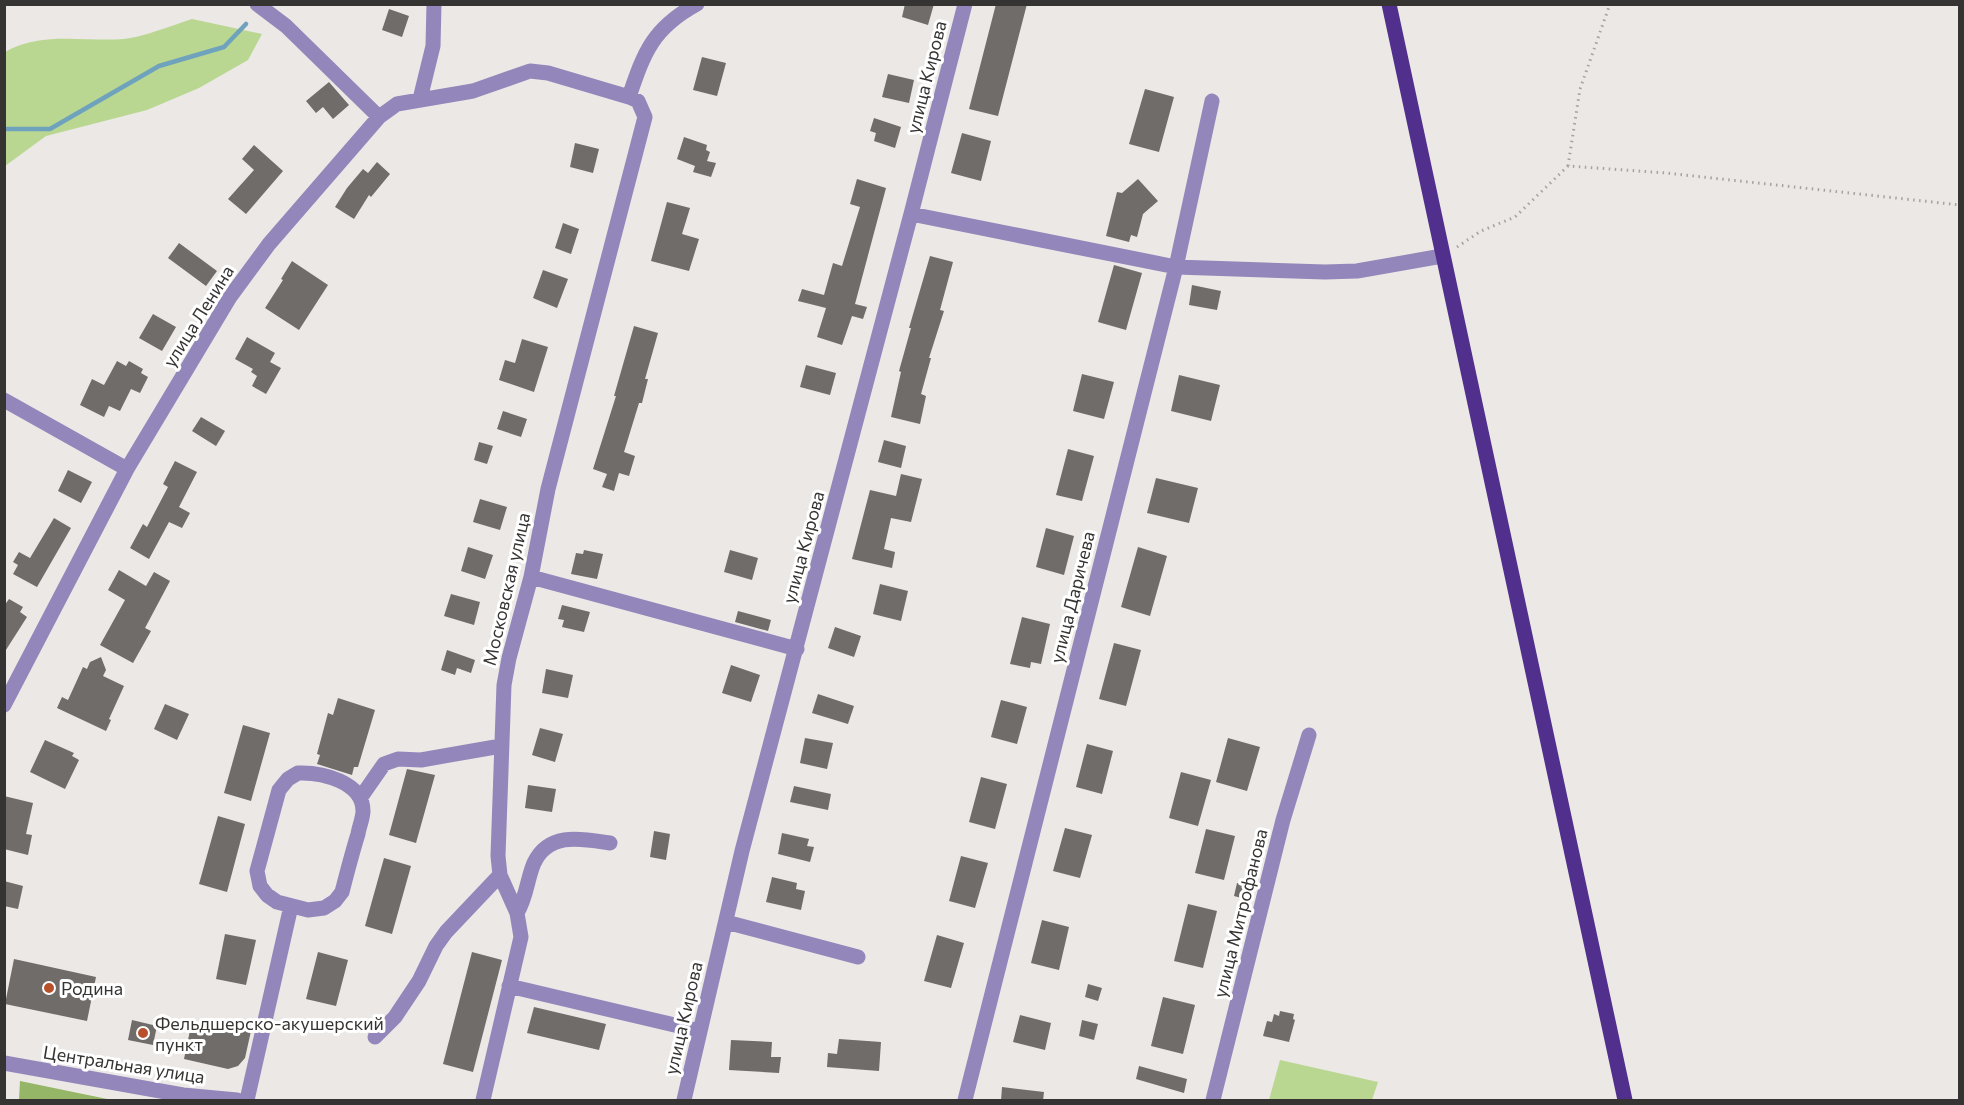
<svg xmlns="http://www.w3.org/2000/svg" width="1964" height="1105" font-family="Commissioner,sans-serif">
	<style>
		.green { fill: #b9d791 }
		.forest { fill: #95b666 }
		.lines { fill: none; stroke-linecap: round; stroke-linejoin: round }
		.stream { stroke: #6fa2bc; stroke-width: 4.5 }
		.building { fill: #6f6c6a }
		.path { stroke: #a5a3a1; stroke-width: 3; stroke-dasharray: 1.5 4.5; stroke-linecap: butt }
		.minor { stroke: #9386ba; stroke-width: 15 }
		.major { stroke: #512f8c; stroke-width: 15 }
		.poi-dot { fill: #b8502b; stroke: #fff; stroke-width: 2 }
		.labels { text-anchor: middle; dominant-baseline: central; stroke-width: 6; stroke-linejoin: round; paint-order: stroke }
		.street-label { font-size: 18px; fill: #353433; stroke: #fff }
		.poi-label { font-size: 18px; fill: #353433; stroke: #fff; text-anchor: start }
	</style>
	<rect width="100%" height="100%" fill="#ebe8e6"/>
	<path class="green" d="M192,19L262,34L248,60L199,88L147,110L46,136L5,166V52C41,31 84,42 124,39C143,37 173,25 192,19Z
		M1280,1060L1378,1082L1372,1100H1269Z"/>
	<path class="forest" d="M20,1081L112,1100H19Z"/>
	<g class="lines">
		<path class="stream" d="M4,129H50L159,66L224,47L246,24"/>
	</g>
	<path class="building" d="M905,4H934L928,25L902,17Z
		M996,4H1027L998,116L969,109Z
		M389,9L409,16L402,37L382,30Z
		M702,57L726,63L717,96L693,90Z
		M888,74L914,80L909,103L882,97Z
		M329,82L349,105L333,119L323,107L316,113L306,101Z
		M1145,89L1174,97L1159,152L1129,144Z
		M874,118L901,127L895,148L874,141L876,133L870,131Z
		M962,133L991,141L981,181L951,173Z
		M684,137L707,145L706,150L710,152L707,161L716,163L711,177L693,172L695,166L677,159Z
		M575,143L599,149L593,173L570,167Z
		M254,145L283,171L246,214L228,199L254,170L242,159Z
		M377,162L390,174L371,197L369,195L354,219L335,207L347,188L363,169L368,173Z
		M857,179L886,188L855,304L867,307L863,319L852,316L842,345L817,337L826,308L798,301L802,289L824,295L833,263L842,266L860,207L850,204Z
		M1138,179L1158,201L1143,214L1137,237L1131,235L1129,242L1106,236L1117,192L1122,193Z
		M667,202L690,208L682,234L699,239L689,271L651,261Z
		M563,223L579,229L571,254L555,248Z
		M179,243L217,271L206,286L168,258Z
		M930,256L953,262L940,310L944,311L929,358H931L921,394L926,396L920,424L891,417L901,372L899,371L911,328H909Z
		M292,261L328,285L299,330L265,308L283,280L281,279Z
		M1114,265L1142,273L1126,330L1098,322Z
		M543,270L568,279L557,308L533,298Z
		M1192,285L1221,291L1217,310L1189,305Z
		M153,314L176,327L162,351L139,338Z
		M634,326L658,333L645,379H648L642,403H639L624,452L635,456L629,476L619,473L614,491L602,487L607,474L593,469L616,396H614Z
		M247,337L275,353L270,362L281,368L266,394L252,386L257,376L251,372L253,369L235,359Z
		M522,339L548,347L534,392L499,380L505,360L515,363Z
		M117,361L126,366L129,361L143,369L141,373L148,377L140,393L131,389L120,411L109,406L104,417L80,405L92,379L104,385Z
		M806,365L836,373L830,395L800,387Z
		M1082,374L1114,382L1104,419L1073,411Z
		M1179,375L1220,385L1211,421L1171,411Z
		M503,411L527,419L521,437L497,429Z
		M201,417L225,431L216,446L192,431Z
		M884,440L906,446L901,468L878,462Z
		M479,442L493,446L487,464L474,460Z
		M1068,449L1094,456L1082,501L1056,495Z
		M175,461L197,472L179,507L190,513L182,528L169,522L149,559L130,548L143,524L147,527L168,487L163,484Z
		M68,470L92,482L81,503L58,491Z
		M901,474L922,479L911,522L891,518L884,549L895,552L892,568L852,559L870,490L896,496Z
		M1156,478L1198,488L1189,523L1147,513Z
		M480,499L507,507L500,530L473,522Z
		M54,518L71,528L37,587L13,574L18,565L13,562L19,552L30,558Z
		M1046,528L1074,536L1064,575L1036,567Z
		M468,547L493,555L485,579L461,571Z
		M1138,547L1167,556L1150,616L1121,607Z
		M584,550L603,554L597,579L571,574L576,553L583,554Z
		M730,550L758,558L752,580L724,572Z
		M119,570L146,586L154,572L170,581L145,628L151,631L133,663L100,645L125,600L108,590Z
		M880,584L908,591L901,621L873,614Z
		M451,594L480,602L474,625L444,616Z
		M9,599L23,607L20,612L27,617L4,653V606Z
		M562,605L590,612L584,632L562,627L564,620L558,619Z
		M738,611L771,620L768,631L735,622Z
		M1022,617L1050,624L1041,664L1031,662L1030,668L1010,664Z
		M835,627L861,636L854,657L828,648Z
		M1114,643L1141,650L1126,706L1099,699Z
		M447,650L475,660L471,673L457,668L455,675L441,670Z
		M101,657L106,670L103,676L124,686L109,719L111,720L106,731L57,708L62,697L68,700L83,667L87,669L90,662Z
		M731,665L760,675L751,702L722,693Z
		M546,669L573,675L568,698L542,693Z
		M818,694L854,706L848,724L812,713Z
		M338,698L375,710L358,767H354L352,775L317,764L320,755L317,754L328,713L333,715Z
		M1001,700L1027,707L1017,744L991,737Z
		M165,704L189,714L177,740L154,729Z
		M243,725L270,733L251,801L224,793Z
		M540,728L563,734L555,762L532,755Z
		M805,738L833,743L827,769L800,763Z
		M1228,738L1260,747L1247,791L1216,782Z
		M45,740L74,753L72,756L79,760L65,789L30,772Z
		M1087,744L1113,751L1102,794L1076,787Z
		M407,769L435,775L416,843L389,835Z
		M1181,772L1211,780L1198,826L1169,818Z
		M981,777L1007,784L995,829L969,822Z
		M528,785L556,789L552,812L525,808Z
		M794,786L831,794L828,810L790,802Z
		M4,796L33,803L26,834L32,835L28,855L4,849Z
		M218,816L245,824L227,892L199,884Z
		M1065,828L1092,835L1080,878L1053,871Z
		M1206,829L1235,836L1224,880L1195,873Z
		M654,831L670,834L666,860L650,857Z
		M782,833L809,839L807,846L814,847L810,862L778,854Z
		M961,856L988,863L975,908L949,901Z
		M384,858L411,866L392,934L365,926Z
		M772,877L797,883L796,889L805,891L801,910L766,902Z
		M4,881L23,886L18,909L4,906Z
		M1237,883L1252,886L1249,900L1234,896Z
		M1188,904L1217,911L1203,968L1174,961Z
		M1042,920L1069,927L1059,970L1031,963Z
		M225,934L256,940L246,985L216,979Z
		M937,935L964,943L951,988L924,981Z
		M318,952L348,960L336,1006L306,999Z
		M472,952L502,960L473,1072L443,1064Z
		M14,959L96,977L87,1021L5,1004Z
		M1088,984L1102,988L1098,1001L1085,997Z
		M1163,997L1195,1005L1183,1054L1151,1046Z
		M534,1007L606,1024L599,1050L527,1033Z
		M1280,1011L1294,1014L1293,1019L1295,1020L1289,1042L1263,1036L1267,1021L1272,1022L1274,1014L1279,1016Z
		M1020,1015L1051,1023L1045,1050L1013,1042Z
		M241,1019L253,1022L245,1058L238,1066L228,1069L184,1059L192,1021L229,1029L230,1025L239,1027Z
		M132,1020L157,1026L153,1045L128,1040Z
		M1082,1020L1098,1024L1094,1040L1079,1036Z
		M839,1039L881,1042L879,1071L827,1067L828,1053L837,1054Z
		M731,1040L772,1042L771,1057H781L779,1073L729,1070Z
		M1139,1066L1187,1079L1184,1093L1136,1079Z
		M1002,1087L1044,1092L1043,1101H1001Z"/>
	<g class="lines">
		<path class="path" d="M1568,166L1580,89L1610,4
			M1457,247L1481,231L1515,217L1568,166L1666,173L1960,205"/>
		<path class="minor" d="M629,97C644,52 653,28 697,4
			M420,99L433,46L434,4
			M379,117L397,104L473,91L530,71L548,73L629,97L638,101L645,117L548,489L531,577L509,658L504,685L498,856L500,875L517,913L521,937L483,1100
			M911,214L1176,267L1325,272L1357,271L1442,256
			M4,400L127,469
			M531,577L797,649
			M4,705L127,469L230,297L269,244L379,117L286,26L257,4
			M298,773C322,772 363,782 363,811C363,818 359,827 358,834C352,853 347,873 342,892L335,901L324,908L308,910L277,902L267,895L260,886L257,871L279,790L288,779Z
			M361,797L384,764L398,759L421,760L501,746
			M517,913C527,896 527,879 534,863C549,831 583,839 610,843
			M726,922L858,957
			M509,986L700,1031
			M375,1037L395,1017L419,981L436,946L446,932L500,875
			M4,1063L183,1095L237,1100
			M247,1100L291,906
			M684,1100L742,851L911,214L965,4
			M965,1100L1176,267L1212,101
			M1213,1100L1283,820L1309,735"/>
		<path class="major" d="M1389,4L1625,1100"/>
	</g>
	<g class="poi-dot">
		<circle cx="49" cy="988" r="6"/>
		<circle cx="143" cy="1033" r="6"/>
	</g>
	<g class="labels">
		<g class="street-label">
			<text transform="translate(926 77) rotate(-76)">улица Кирова</text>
			<text transform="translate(198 316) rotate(-58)">улица Ленина</text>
			<text transform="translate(803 547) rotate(-75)">улица Кирова</text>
			<text transform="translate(506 589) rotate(-77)">Московская улица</text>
			<text transform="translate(1072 597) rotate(-76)">улица Даричева</text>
			<text transform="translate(1240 913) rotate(-76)">улица Митрофанова</text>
			<text transform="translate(683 1018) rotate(-77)">улица Кирова</text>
			<text transform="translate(124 1064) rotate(9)">Центральная улица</text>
		</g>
		<g class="poi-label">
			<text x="61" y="988">Родина</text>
			<text x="155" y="1023">Фельдшерско-акушерский<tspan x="155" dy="21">пункт</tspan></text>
		</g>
	</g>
	<rect width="1964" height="1105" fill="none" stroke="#353433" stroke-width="12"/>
</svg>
